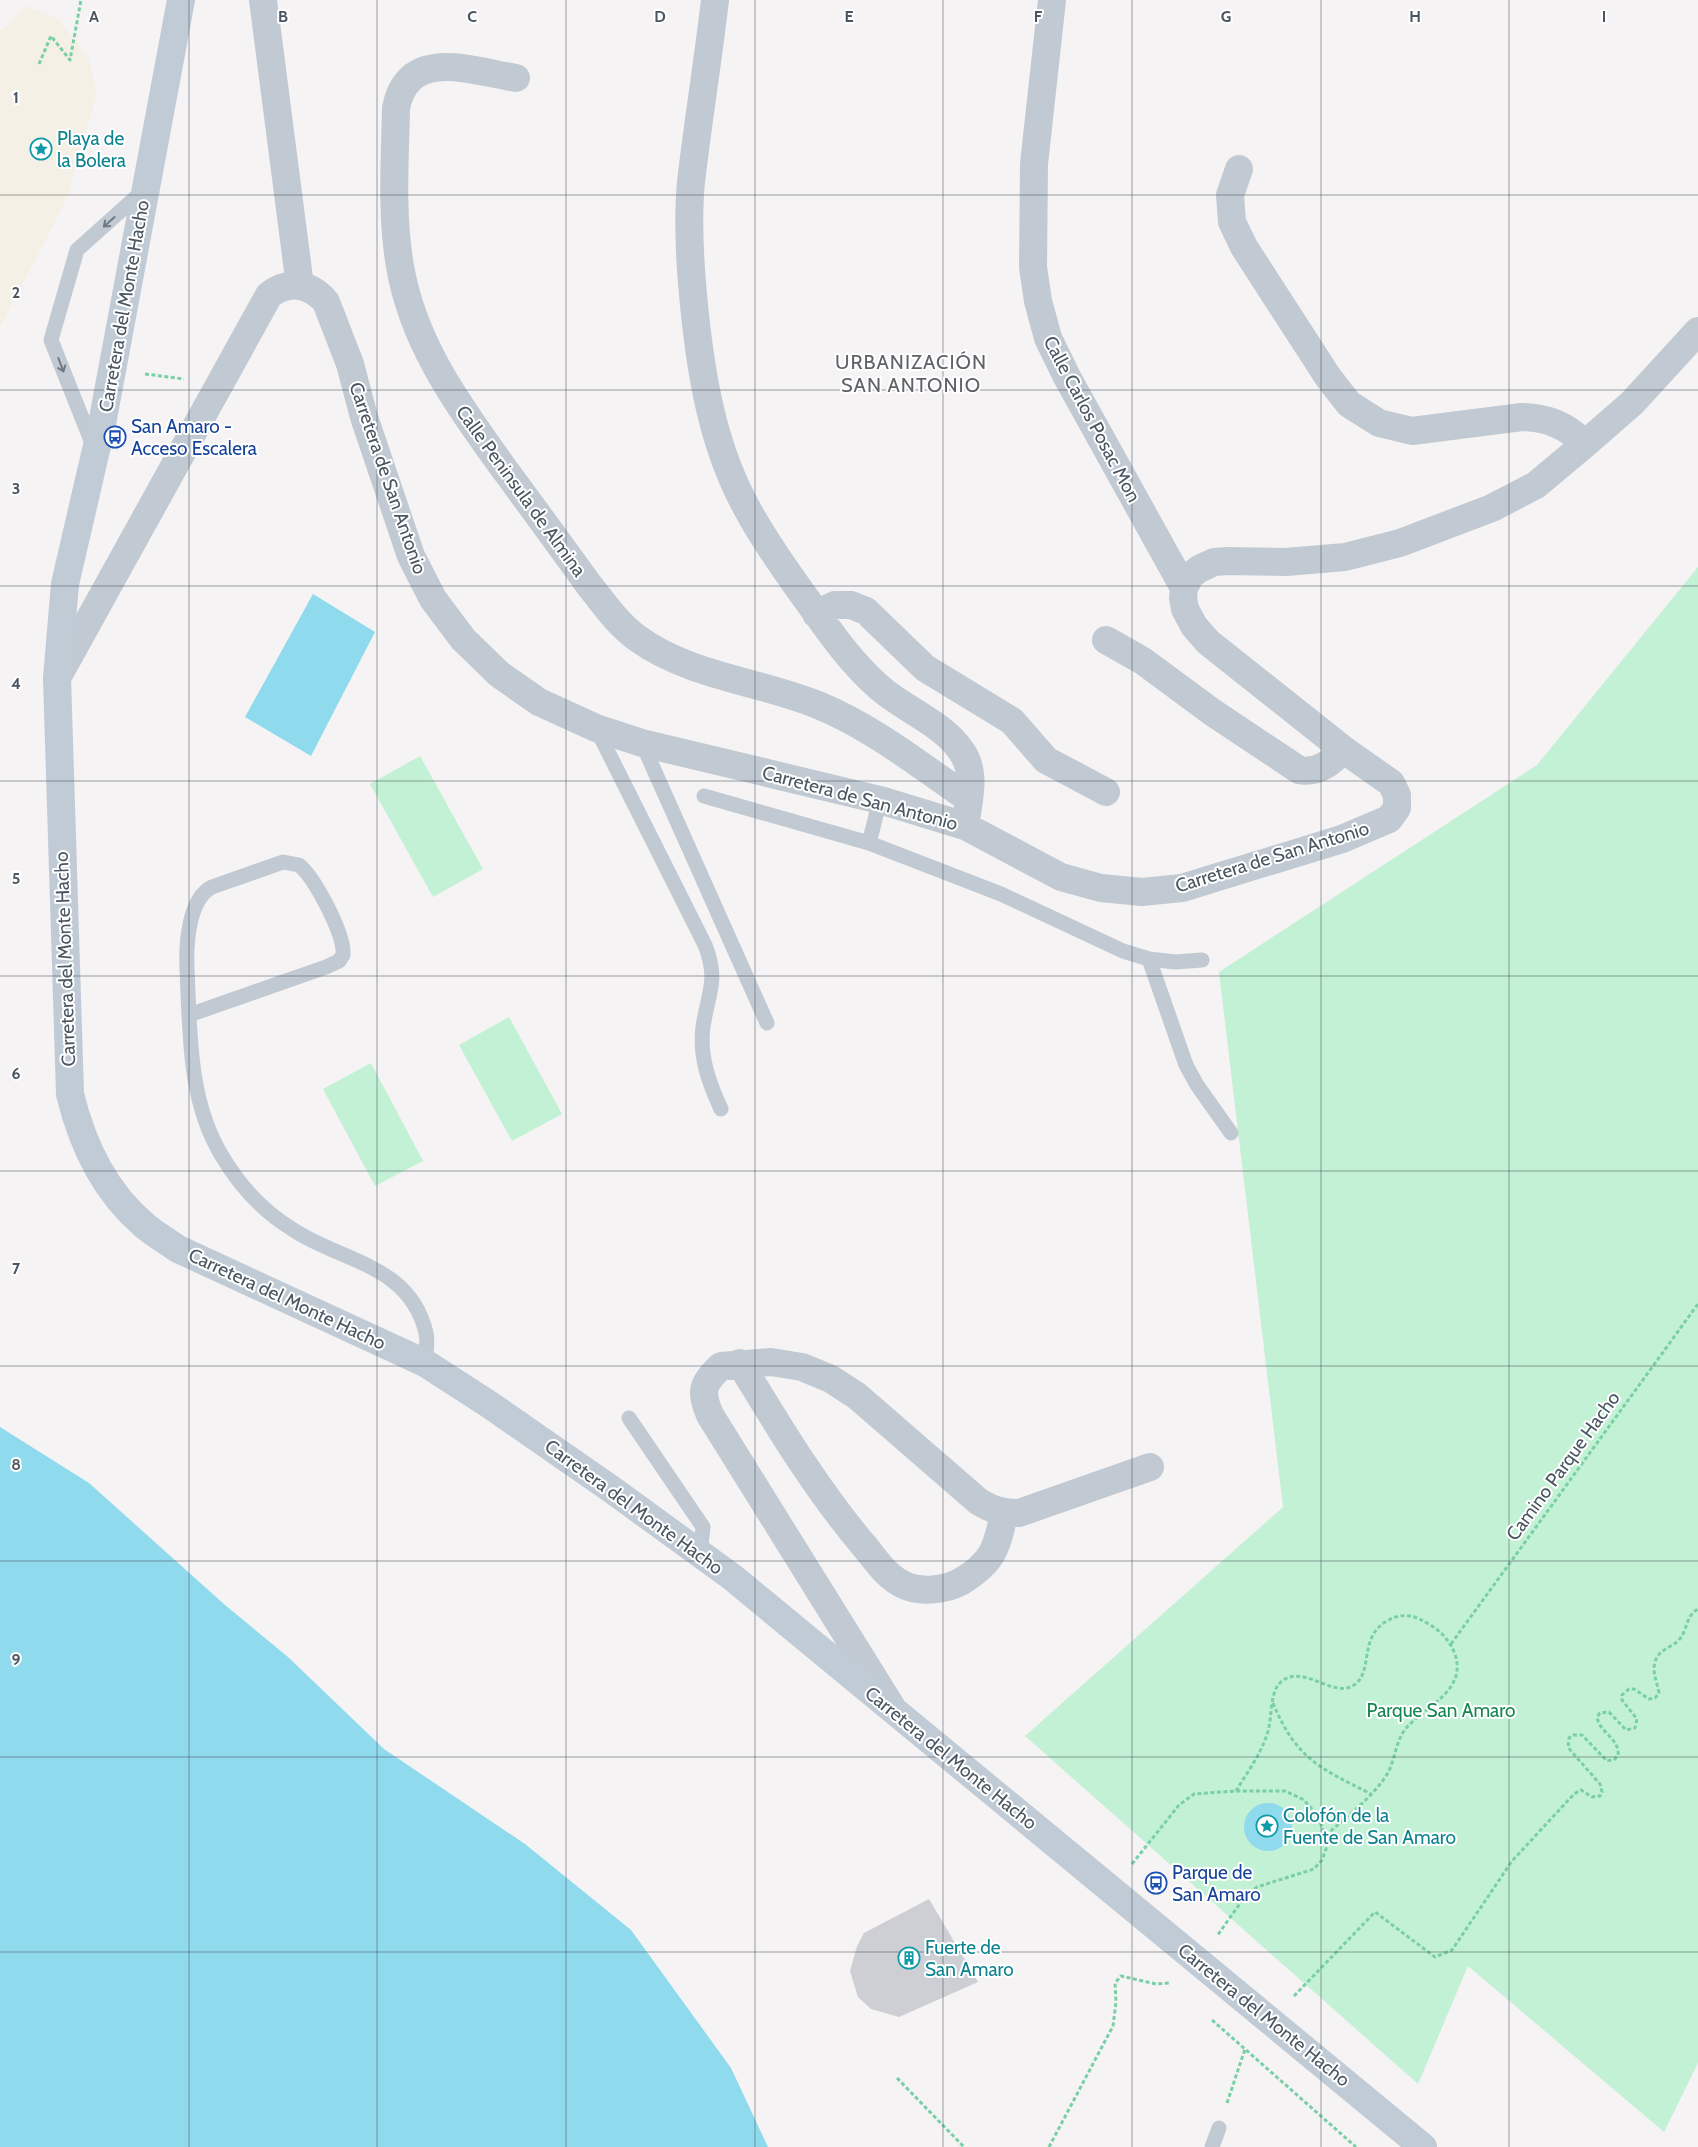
<svg xmlns="http://www.w3.org/2000/svg" width="1698" height="2147" font-family="Cabin,sans-serif">
	<style>
		.green { fill: #c3f1d5 }
		.sand { fill: #f5f0e5 }
		.water { fill: #90daee }
		.building { fill: #cdcfd5 }
		.lines { fill: none; stroke-linecap: round; stroke-linejoin: round }
		.path { stroke: #7ad0a6; stroke-width: 3; stroke-dasharray: 4 2.5; stroke-linecap: butt }
		.lane { stroke: #c1cad2; stroke-width: 15 }
		.street { stroke: #c1cad2; stroke-width: 28 }
		.secondary { stroke: #c1cbd6; stroke-width: 28 }
		.oneway { stroke: #6e7983 }
		.grid { fill: none; stroke: #4a5661; stroke-width: 1; stroke-opacity: 0.55 }
		.labels { text-anchor: middle; dominant-baseline: central; stroke-width: 4; stroke-linejoin: round; paint-order: stroke }
		.culture-label { font-size: 19px; fill: #0d838f; stroke: #fff; text-anchor: start }
		.street-label { font-size: 19px; fill: #4a5661; stroke: #fff }
		.transit-label { font-size: 19px; fill: #164399; stroke: #fff; text-anchor: start }
		.park-label { font-size: 19px; fill: #17864f; stroke: #fff }
		.neighbourhood-label { font-size: 20px; letter-spacing: 1px; fill: #5f6368; stroke: #fff }
		.grid-label { font-size: 16px; text-anchor: middle; font-weight: bold; fill: #4a5661; stroke: #fff; stroke-width: 4; stroke-linejoin: round; paint-order: stroke }
	</style>
	<rect width="100%" height="100%" fill="#f5f3f3"/>
	<path class="green" d="M1698,567V2063L1664,2132L1468,1966L1418,2084L1025,1736L1283,1507L1219,972L1537,765Z
		M420,756L483,869L433,897L370,784Z
		M509,1017L562,1114L512,1141L459,1045Z
		M371,1063L423,1161L375,1186L323,1089Z"/>
	<path class="sand" d="M26,6L57,18L88,56L97,94L65,203L0,327V30L8,26Z"/>
	<path class="water" d="M313,594L375,632L311,756L245,717Z
		M0,1427L89,1483L225,1605L288,1657L384,1749L525,1844L631,1930L731,2068L768,2147H0Z
		M1244 1827a24 24 0 1 1 48 0a24 24 0 1 1-48 0Z"/>
	<path class="building" d="M929,1899L978,1982L899,2017L871,2009L858,1997L850,1971L857,1946L864,1933Z"/>
	<g class="lines">
		<path class="path" d="M39,64L51,36L70,60L81,0
			M145,374L184,379
			M1451,1644L1698,1304
			M1273,1703C1296,1759 1320,1768 1371,1794
			M1236,1791C1248,1771 1264,1750 1269,1727C1272,1714 1270,1690 1282,1681C1304,1664 1334,1699 1354,1685C1374,1672 1358,1637 1387,1621C1404,1611 1416,1616 1432,1626C1443,1633 1450,1642 1455,1654C1467,1690 1427,1706 1407,1727C1394,1742 1396,1763 1384,1779C1368,1801 1345,1818 1325,1836
			M1132,1864L1179,1805L1194,1794L1236,1791H1285L1304,1800L1318,1816L1325,1836L1326,1849L1322,1860L1314,1869L1257,1887L1246,1895L1217,1936
			M1294,1996L1375,1912L1435,1957L1452,1950L1512,1861L1574,1794L1581,1790L1592,1797L1600,1796L1602,1792L1600,1784L1571,1751L1568,1747L1569,1738L1573,1735H1582L1607,1761L1615,1759L1618,1755C1620,1739 1599,1732 1597,1717L1600,1713L1609,1712L1626,1730L1635,1728L1637,1719L1622,1700V1695L1629,1689H1634L1649,1699L1655,1698L1659,1693C1657,1682 1652,1672 1655,1662C1658,1650 1670,1648 1678,1641C1688,1631 1685,1616 1698,1609
			M1212,2020L1356,2147
			M897,2078L964,2147
			M1227,2103L1245,2049
			M1049,2147L1113,2026L1116,2002L1115,1983L1121,1976L1156,1984L1170,1983"/>
		<path class="lane" d="M94,448L51,340L77,250L144,190
			M596,728L705,945C719,981 708,992 703,1027C699,1056 709,1083 721,1109
			M642,743L767,1023
			M704,796L869,843L1001,894L1123,951L1149,959L1175,962L1202,960
			M869,843L880,800
			M1149,959L1186,1065L1197,1085L1231,1133
			M189,1015L326,967L339,961L343,955C345,935 315,878 299,865L283,862L212,887C188,899 186,945 187,969C190,1031 188,1101 222,1156C239,1185 263,1211 292,1229C341,1262 410,1264 426,1333C428,1342 426,1354 425,1363
			M629,1418L703,1527L700,1554
			M1212,2147L1219,2128"/>
		<path class="street" d="M263,0L300,286
			M715,0C708,61 698,121 691,182C687,223 690,265 694,305C701,376 713,449 749,512C766,543 786,571 807,600C829,631 851,663 880,688C905,710 943,723 962,752C975,771 970,793 967,814
			M1052,0L1034,164L1033,267L1038,301L1048,338L1067,377L1184,588
			M516,78C472,71 408,46 396,108C395,160 391,215 400,266C413,344 458,404 502,466C531,505 560,545 589,585C604,604 618,624 637,638C689,676 759,681 818,705C872,727 921,766 969,799
			M1239,169L1230,195L1232,222L1244,247L1328,377L1349,404L1379,423L1412,431L1522,417C1548,418 1566,425 1585,444
			M816,614L835,605H851L866,611L925,668L1012,721L1046,760L1106,792
			M1106,640L1143,661L1212,712L1299,770C1318,774 1331,762 1344,750
			M57,678L269,295C288,280 310,283 326,302L350,364L364,417L411,556L433,599L463,639L499,674L539,702L596,728L642,743L880,800L965,826L1061,877L1101,888L1142,892L1182,888L1342,839L1389,819L1397,808V795L1391,783L1344,750L1208,642L1194,626L1185,609L1183,598L1184,588L1190,576L1199,569L1214,562L1228,561L1286,562L1345,557L1400,543L1492,508L1536,485L1585,444L1632,403L1698,331
			M740,1363C779,1427 817,1491 866,1548C877,1562 887,1577 904,1585C921,1593 946,1590 962,1581C993,1562 997,1548 1004,1513
			M891,1706L710,1415C700,1391 702,1384 721,1366L771,1362L802,1367L831,1379L857,1396L978,1501C992,1510 1003,1513 1019,1513L1150,1467"/>
		<path class="secondary" d="M181,0L102,424L65,584L57,678L70,1094C82,1144 104,1191 144,1225C154,1234 167,1241 178,1249L425,1363L490,1405L611,1489L732,1577L1423,2147"/>
	</g>
	<defs><path id="oneway-shaft" d="M-6 0H5M1.5-3L5.5 0L1.5 3" fill="none" stroke-width="1.6" stroke-linecap="round" stroke-linejoin="round" transform="scale(1.25)"/></defs>
	<g class="oneway">
		<use href="#oneway-shaft" transform="translate(109 222) rotate(138)"/>
		<use href="#oneway-shaft" transform="translate(61 365) rotate(69)"/>
	</g>
	<path class="grid" d="M189,0V2147M377,0V2147M566,0V2147M755,0V2147M943,0V2147M1132,0V2147M1321,0V2147M1509,0V2147M0,195H1698M0,390H1698M0,586H1698M0,781H1698M0,976H1698M0,1171H1698M0,1366H1698M0,1561H1698M0,1757H1698M0,1952H1698"/>
	<defs>
		<g id="sight-ring" transform="scale(1.125)"><circle r="9.5" fill="#fff" stroke="#0f9aa8" stroke-width="1.5"/><path d="M0-6L1.8-2.2L6-1.7L2.9 1.2L3.7 5.4L0 3.3L-3.7 5.4L-2.9 1.2L-6-1.7L-1.8-2.2Z" fill="#0f9aa8"/></g>
		<g id="bus-ring" transform="scale(1.125)"><circle r="9.5" fill="#fff" stroke="#1a4fb4" stroke-width="1.5"/><path d="M-5-6H5V4H4V6H2V4H-2V6H-4V4H-5ZM-3.5-4V0h7V-4ZM-3.5 1.2v1.5H-2V1.2ZM2 1.2v1.5H3.5V1.2Z" fill="#1a4fb4"/></g>
		<g id="building-ring" transform="scale(1.125)"><circle r="9.5" fill="#fff" stroke="#0f9aa8" stroke-width="1.5"/><path d="M-4-6H4V6H1V3H-1V6H-4ZM-2.5-4.3h1.7v1.8h-1.7ZM.8-4.3h1.7v1.8H.8ZM-2.5-1h1.7V.8h-1.7ZM.8-1h1.7V.8H.8Z" fill="#0f9aa8"/></g>
	</defs>
	<g fill-rule="evenodd">
		<use href="#sight-ring" x="41" y="149"/>
		<use href="#bus-ring" x="115" y="437"/>
		<use href="#sight-ring" x="1267" y="1826"/>
		<use href="#bus-ring" x="1156" y="1883"/>
		<use href="#building-ring" x="909" y="1958"/>
	</g>
	<g class="labels">
		<g class="culture-label">
			<text x="57" y="138">Playa de<tspan x="57" dy="22">la Bolera</tspan></text>
			<text x="1283" y="1815">Colofón de la<tspan x="1283" dy="22">Fuente de San Amaro</tspan></text>
			<text x="925" y="1947">Fuerte de<tspan x="925" dy="22">San Amaro</tspan></text>
		</g>
		<g class="street-label">
			<text transform="translate(124 306) rotate(-80)">Carretera del Monte Hacho</text>
			<text transform="translate(1092 419) rotate(62)">Calle Carlos Posac Mon</text>
			<text transform="translate(388 478) rotate(71)">Carretera de San Antonio</text>
			<text transform="translate(521 491) rotate(54)">Calle Peninsula de Almina</text>
			<text transform="translate(860 798) rotate(15)">Carretera de San Antonio</text>
			<text transform="translate(1272 857) rotate(-17)">Carretera de San Antonio</text>
			<text transform="translate(65 959) rotate(-92)">Carretera del Monte Hacho</text>
			<text transform="translate(287 1299) rotate(25)">Carretera del Monte Hacho</text>
			<text transform="translate(1563 1466) rotate(-54)">Camino Parque Hacho</text>
			<text transform="translate(634 1507) rotate(36)">Carretera del Monte Hacho</text>
			<text transform="translate(951 1758) rotate(39)">Carretera del Monte Hacho</text>
			<text transform="translate(1264 2015) rotate(39)">Carretera del Monte Hacho</text>
		</g>
		<g class="transit-label">
			<text x="131" y="426">San Amaro -<tspan x="131" dy="22">Acceso Escalera</tspan></text>
			<text x="1172" y="1872">Parque de<tspan x="1172" dy="22">San Amaro</tspan></text>
		</g>
		<g class="park-label">
			<text x="1441" y="1710">Parque San Amaro</text>
		</g>
		<g class="neighbourhood-label">
			<text x="911" y="362">URBANIZACIÓN<tspan x="911" dy="23">SAN ANTONIO</tspan></text>
		</g>
	</g>
	<g class="grid-label">
		<text x="94" y="22">A</text>
		<text x="283" y="22">B</text>
		<text x="472" y="22">C</text>
		<text x="660" y="22">D</text>
		<text x="849" y="22">E</text>
		<text x="1038" y="22">F</text>
		<text x="1226" y="22">G</text>
		<text x="1415" y="22">H</text>
		<text x="1604" y="22">I</text>
		<text x="16" y="103">1</text>
		<text x="16" y="298">2</text>
		<text x="16" y="494">3</text>
		<text x="16" y="689">4</text>
		<text x="16" y="884">5</text>
		<text x="16" y="1079">6</text>
		<text x="16" y="1274">7</text>
		<text x="16" y="1470">8</text>
		<text x="16" y="1665">9</text>
	</g>
</svg>
